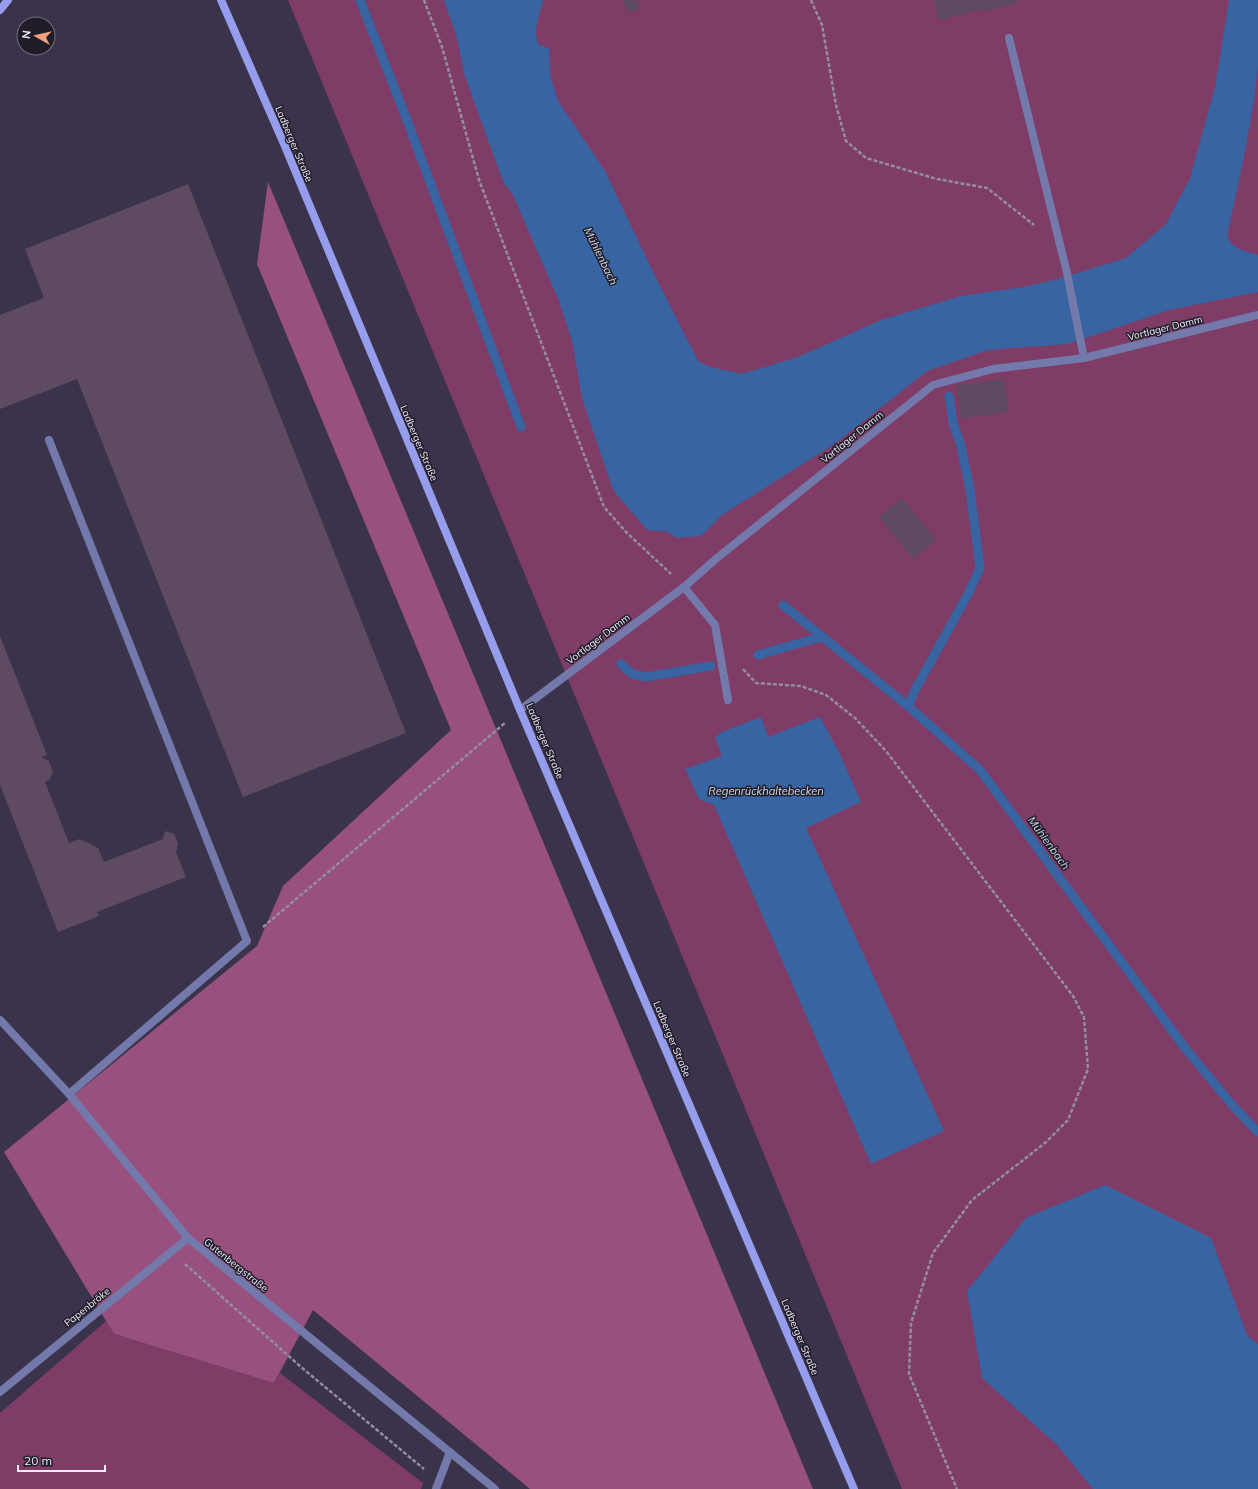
<svg xmlns="http://www.w3.org/2000/svg" width="1258" height="1489" font-family="Mulish,sans-serif">
	<style>
		.green { fill: #7e3c67 }
		.forest { fill: #98517e }
		.water { fill: #3864a2 }
		.lines { fill: none; stroke-linecap: round; stroke-linejoin: round }
		.stream { stroke: #3864a2; stroke-width: 9 }
		.building { fill: #5e4b61 }
		.path { stroke: #958ea2; stroke-width: 2.5; stroke-dasharray: 4 2; stroke-linecap: butt }
		.lane { stroke: #7379ab; stroke-width: 8 }
		.street { stroke: #7379ab; stroke-width: 8 }
		.secondary { stroke: #959dec; stroke-width: 8 }
		.labels { text-anchor: middle; dominant-baseline: central; stroke-width: 3; stroke-linejoin: round; paint-order: stroke }
		.street-label { font-size: 10px; fill: #f1ecfc; stroke: #201d28 }
		.water-label { font-size: 11px; font-style: italic; fill: #d2def0; stroke: #201d28 }
	</style>
	<rect width="100%" height="100%" fill="#3b334b"/>
	<path class="green" d="M288,0H1258V1489H902Z
		M106,1321L114,1334L274,1383L280,1373L423,1483L421,1489H0V1413Z"/>
	<path class="forest" d="M268,182L813,1489H530L313,1310L274,1383L114,1334L4,1152L257,946L283,886L451,730L257,264Z"/>
	<path class="water" d="M444,0H543C540,14 532,31 539,45L549,48L550,74L558,101L605,171L653,272L698,361L710,367L742,374L798,357L881,320L961,296L1024,287L1058,279L1126,258L1166,224L1190,178L1215,87L1229,0H1258C1258,22 1258,45 1258,67C1252,124 1239,180 1227,236C1232,249 1245,251 1258,255V292L1169,310L1068,344L988,350L927,371L836,443L722,515L701,536L677,538L667,532L647,530L613,490L582,398L572,341L559,301L512,193L504,184L464,74L457,38Z
		M761,717L768,737L820,717L839,752L861,802L806,828L944,1131L871,1164L714,805L699,799L685,769L722,756L715,737L722,732Z
		M1105,1185L1211,1238L1247,1335L1258,1344V1489H1093L1057,1445L982,1378L967,1291L1026,1218Z"/>
	<g class="lines">
		<path class="stream" d="M360,0L405,115L521,427
			M783,605L908,706L980,770L1185,1048L1233,1106L1258,1132
			M758,655L821,637
			M621,664L632,674L646,677L711,666
			M908,706L915,690L969,592L980,568L970,490L961,446L953,423L949,396"/>
	</g>
	<path class="building" d="M623,0H637L640,9L627,13Z
		M934,0H1018L1019,2L984,12L983,9L939,20Z
		M188,184L406,733L243,797L77,379L0,409V315L44,298L25,249Z
		M1004,379L1009,412L961,419L956,385Z
		M902,498L936,540L913,559L879,517Z
		M0,636L47,755L41,757L49,761L53,773L49,780L45,782L69,843L80,839L98,848L104,862L163,839L165,831L174,834L178,844L176,852L186,877L97,912L99,916L58,932L0,785Z"/>
	<g class="lines">
		<path class="path" d="M424,0L442,47L479,180L604,507L627,533L671,574
			M811,0L822,25L836,105L846,141L866,158L937,179L987,188L1034,225
			M743,669L756,683L801,686L826,695L855,718L886,751L1073,996L1084,1017L1088,1069L1068,1120L1045,1143L972,1200L933,1253L911,1323L909,1374L957,1489
			M263,927L505,723
			M185,1264L301,1367L424,1469"/>
		<path class="lane" d="M1009,38L1067,273L1084,358
			M49,440L247,941L69,1094
			M684,587L715,625L728,700
			M0,1020L69,1094L188,1238
			M436,1489L450,1452"/>
		<path class="street" d="M520,710L684,587L717,558L933,385L993,369L1084,358L1258,315
			M0,1392L188,1238L495,1489"/>
		<path class="secondary" d="M221,0L284,144L520,710L854,1489
			M0,10L8,0"/>
	</g>
	<g class="labels">
		<g class="street-label">
			<text transform="translate(294 144) rotate(67)">Ladberger Straße</text>
			<text transform="translate(1165 328) rotate(-14)">Vortlager Damm</text>
			<text transform="translate(852 437) rotate(-39)">Vortlager Damm</text>
			<text transform="translate(419 443) rotate(67)">Ladberger Straße</text>
			<text transform="translate(598 639) rotate(-37)">Vortlager Damm</text>
			<text transform="translate(545 741) rotate(67)">Ladberger Straße</text>
			<text transform="translate(672 1039) rotate(67)">Ladberger Straße</text>
			<text transform="translate(236 1265) rotate(39)">Gutenbergstraße</text>
			<text transform="translate(87 1307) rotate(-39)">Papenbröke</text>
			<text transform="translate(800 1337) rotate(67)">Ladberger Straße</text>
		</g>
		<g class="water-label">
			<text transform="translate(601 256) rotate(64)">Mühlenbach</text>
			<text x="766" y="791">Regenrückhaltebecken</text>
			<text transform="translate(1049 843) rotate(54)">Mühlenbach</text>
		</g>
	</g>
	<g transform="translate(36 36) rotate(278)"><circle r="19" fill="#201d28" stroke="#74707d"/>
	<path d="M0-3L7 15L0 10L-7 15Z" fill="#f1a27b"/>
	<text y="-6" font-size="11" font-weight="bold" text-anchor="middle" fill="#f1ecfc">N</text>
	</g>
	<path d="M18 1465v6h87v-6" fill="none" stroke="#f1ecfc" stroke-width="2"/>
	<text x="24" y="1465" font-size="12" fill="#f1ecfc" stroke="#201d28" stroke-width="3" paint-order="stroke">20 m</text>
</svg>
